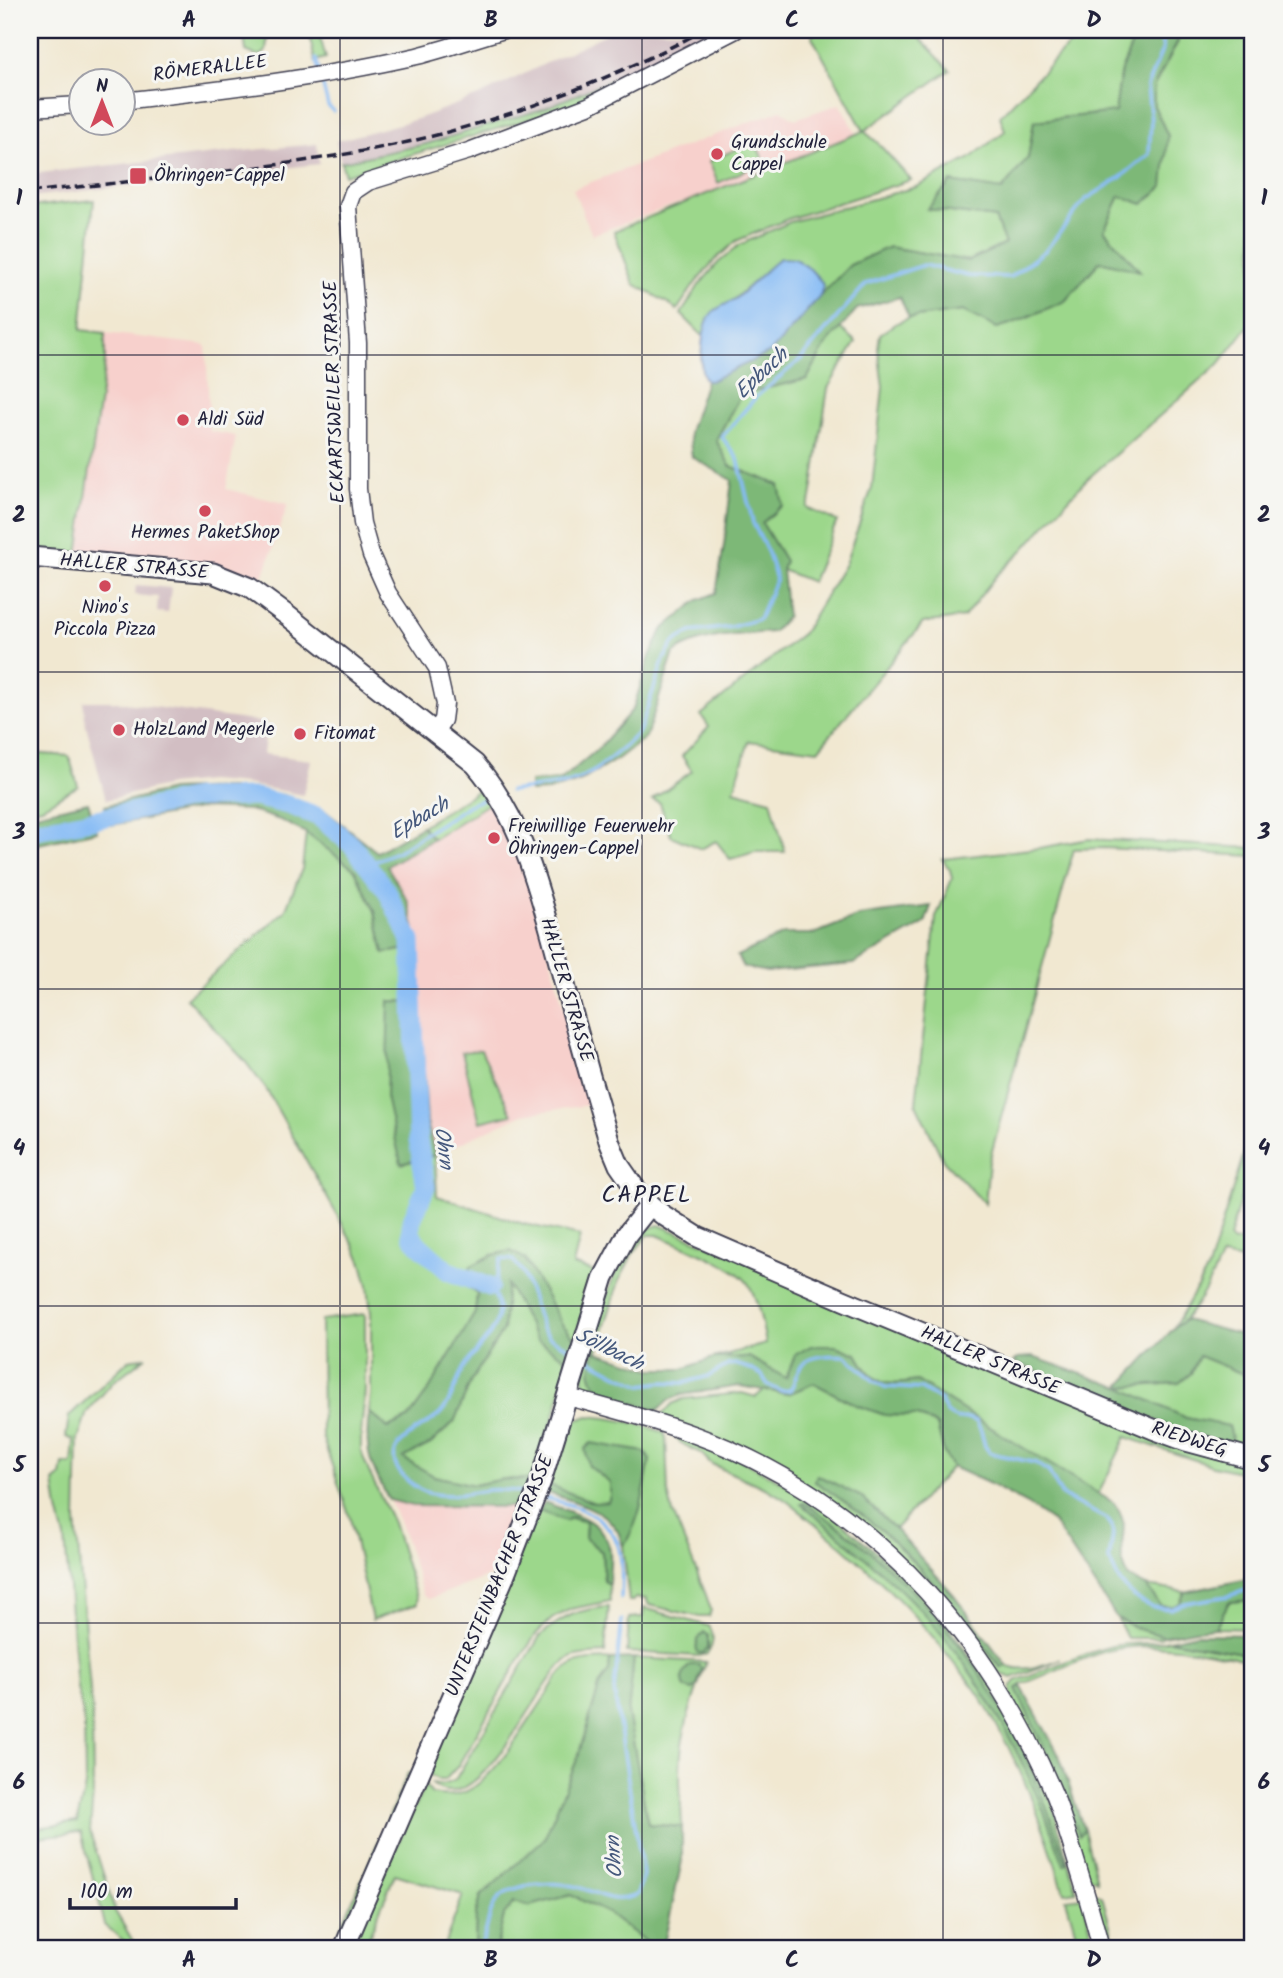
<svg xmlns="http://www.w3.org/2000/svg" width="1283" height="1978" font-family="Kalam,sans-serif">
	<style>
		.built { fill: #f7d0cc }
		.industrial { fill: #d2bec3 }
		.green { fill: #9cd78b; stroke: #5f7c63; stroke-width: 2 }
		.forest { fill: #7db877; stroke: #506d59; stroke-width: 2 }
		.water { fill: #86bbf5; stroke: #546e98; stroke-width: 2 }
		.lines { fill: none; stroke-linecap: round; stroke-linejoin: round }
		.stream { stroke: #86bbf5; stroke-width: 3.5 }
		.river { stroke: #86bbf5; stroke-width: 19 }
		.minor-casing { stroke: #414052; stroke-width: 19 }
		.major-casing { stroke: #414052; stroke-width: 23 }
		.minor { stroke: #fff; stroke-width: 16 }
		.major { stroke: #fff; stroke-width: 19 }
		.rail { stroke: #22223b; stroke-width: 3.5; stroke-dasharray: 10 5; stroke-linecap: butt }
		.grid { fill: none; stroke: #22223b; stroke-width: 2; stroke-opacity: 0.55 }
		.poi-dot { fill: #d1495b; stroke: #f6f6f2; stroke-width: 2.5 }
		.labels { text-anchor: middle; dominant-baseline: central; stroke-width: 6; stroke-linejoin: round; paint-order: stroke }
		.street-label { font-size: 19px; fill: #22223b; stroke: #f6f6f2 }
		.poi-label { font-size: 19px; fill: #22223b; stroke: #f6f6f2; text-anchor: start }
		.water-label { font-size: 21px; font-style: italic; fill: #45587c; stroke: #f6f6f2 }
		.quarter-label { font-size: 23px; letter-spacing: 2px; fill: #22223b; stroke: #f6f6f2 }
		.neatline { fill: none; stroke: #22223b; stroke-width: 2.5 }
		.grid-label { font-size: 23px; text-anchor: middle; font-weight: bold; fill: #22223b }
	</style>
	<rect width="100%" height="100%" fill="#f6f6f2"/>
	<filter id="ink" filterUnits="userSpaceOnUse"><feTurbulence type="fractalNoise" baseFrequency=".0143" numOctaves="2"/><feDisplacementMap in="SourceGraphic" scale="14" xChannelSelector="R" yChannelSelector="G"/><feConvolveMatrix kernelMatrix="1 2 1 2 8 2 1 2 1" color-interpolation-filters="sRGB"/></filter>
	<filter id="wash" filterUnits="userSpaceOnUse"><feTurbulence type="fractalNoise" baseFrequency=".00686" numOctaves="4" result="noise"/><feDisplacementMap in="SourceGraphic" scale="28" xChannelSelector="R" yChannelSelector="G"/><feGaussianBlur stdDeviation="1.57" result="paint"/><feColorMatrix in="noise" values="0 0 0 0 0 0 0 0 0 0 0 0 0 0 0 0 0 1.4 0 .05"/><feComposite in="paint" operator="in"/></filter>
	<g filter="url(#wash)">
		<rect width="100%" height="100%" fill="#f1e8d1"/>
		<path class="built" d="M840,104L886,186L792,217L703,253L682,202L592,235L573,189L781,110L795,119Z
			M105,333L206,345L210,431L236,436L226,489L288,504L264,574L252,584L78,555L105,362Z
			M493,801L526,868L590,1105L523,1114L435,1155L427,1122L419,947L408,901L387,866Z
			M389,1500L414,1506L525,1507L500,1572L429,1599L423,1595L400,1523Z"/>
		<path class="industrial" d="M614,30H712L626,74L540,110L427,144L341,162L336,141L414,120L481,95Z
			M317,144L319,164L30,197V174L242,151Z
			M136,585L171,588L168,613L157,612L158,597L135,595Z
			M83,701H111L267,723L263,754L311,760L303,795L246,784L209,781L170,785L106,800L86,725Z"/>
		<path class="green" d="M249,30H268L266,51L262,55H255L246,51L244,36Z
			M308,30H318L326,58L315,61Z
			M712,30H722L631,78L565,108L345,175L341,162L427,144L540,110L626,74Z
			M815,30H912L950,70L864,131L878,143L911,180L788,219L736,241L715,260L696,282L677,310L668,303L634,284L614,231L864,131L812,37Z
			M1083,30H1138L1120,74L1116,112L1034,121L1028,158L1002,190L951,182L928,209L995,218L1005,244L969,261L889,247L850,265L820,296L823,285L821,281L810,269L795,259L780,258L732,301L713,312L703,336L681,314L699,285L718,263L739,245L790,222L916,187L969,159L1005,131L1000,116Z
			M1174,30H1253V320L1219,364L1085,481L1023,550L996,576L964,617L923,623L818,750L749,741L734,790L771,800L785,852H755L730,859L716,841L701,849L671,836L660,803L652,800L692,771L682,756L709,727L701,715L803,633L845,564L872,488L883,387L878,348L880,334L895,324L909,318L963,311L997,328L1013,323L1065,301L1100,261L1139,270L1104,230L1120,196L1168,136L1154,106V86L1178,42Z
			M755,141L764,162L718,183L709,161Z
			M94,200L81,330L105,333V362L78,555L30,550V207Z
			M840,328L856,342L828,388L811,498L807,508L837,521L812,582L782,570L785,561L762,523L779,485L730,466L716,440L741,394L807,379L825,346Z
			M30,753L69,756L78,786L42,807L30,809Z
			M485,786L493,801L433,839L422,826Z
			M306,833L355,870L375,911L384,953L419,947L420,1002L389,1001L401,1164L435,1155L437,1196L524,1224L580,1236L573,1265L597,1273L575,1339L562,1325L525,1259L511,1251L492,1255L471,1266L477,1294L475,1313L429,1390L408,1419L388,1428L369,1412L371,1394V1313L368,1286L362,1263L354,1245L266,1089L244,1060L186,998L285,911L302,869Z
			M1089,839L1253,848V856L1104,848L1074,849L989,1162L985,1204L943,1160L916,1104L936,917L952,879L950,870L942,859L1039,848Z
			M481,1050L512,1114L480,1122L462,1052Z
			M1253,1124V1156L1229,1238L1233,1242L1253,1239V1262L1222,1256C1209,1283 1198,1310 1173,1329L1208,1269Z
			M659,1225L1253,1464V1475L1213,1466L1126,1437L1098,1495L917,1381C883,1387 874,1385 857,1354L789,1371L786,1379L749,1357L713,1358L766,1344C762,1324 759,1303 749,1285C738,1265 680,1245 657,1235H648L632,1255L619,1281L590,1372L604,1393L658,1410L653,1413C637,1408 604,1401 591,1392C586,1388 584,1383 583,1377C594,1340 616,1232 659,1225Z
			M506,1282L537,1339L570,1361L535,1480L503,1479L474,1485L434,1476L402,1458L431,1444L454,1422L471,1381L503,1330Z
			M365,1314V1391L361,1434V1451L369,1472L393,1523L417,1600V1604L372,1620L350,1518L322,1436L321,1320Z
			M1199,1356L1253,1378V1450L1234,1445L1229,1426L1186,1418L1119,1387L1179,1383L1191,1373Z
			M146,1357L113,1382L87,1412L78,1439L76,1521L92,1714L93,1793L90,1832L115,1911L137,1948H132L105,1925L81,1832L30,1838V1829L77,1822L85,1786L84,1719L77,1688L65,1538L58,1510L54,1482L61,1476L63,1464H72L74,1440L66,1437L69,1416L129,1360Z
			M814,1383L856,1405L885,1415L917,1416L937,1425L944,1453L952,1467L895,1529L860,1496L814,1481C843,1500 871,1520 896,1544C935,1582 968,1625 1001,1668L1006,1665C1023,1674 1044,1664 1061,1659L1012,1678L998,1673L838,1506L661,1416L672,1404L683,1399L742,1393L756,1397L764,1390L788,1394Z
			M588,1416C614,1418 639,1423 663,1432L666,1437L668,1493L673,1513L706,1595L711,1610L709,1617H700L649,1605L646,1599L635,1598L633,1601H629L623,1546C640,1522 644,1488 650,1460L589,1466L610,1483V1496L608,1503H594L545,1484L564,1432L577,1420Z
			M677,1435L728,1453L793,1488L832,1514L923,1593L995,1689L1051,1802L1077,1891L1064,1893C1045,1826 1018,1758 981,1698C974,1686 964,1675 955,1664C909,1604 852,1552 792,1505C768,1486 739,1478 712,1464C707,1461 705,1456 700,1453C691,1447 681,1446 674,1436Z
			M536,1510L586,1522L585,1538L602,1552L604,1581L609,1584L610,1601L571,1609L553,1618L537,1633L517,1663L458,1766L445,1780H439L427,1773Z
			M1146,1586L1185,1592L1180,1604L1171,1607L1161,1606Z
			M1253,1600V1629L1215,1628L1229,1602Z
			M609,1607L605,1653C594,1654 579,1653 568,1659C539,1678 478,1828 431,1783C441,1786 447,1785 455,1780L540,1636C563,1616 579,1609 609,1607Z
			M644,1608L709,1626C715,1634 713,1647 707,1654L699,1656L627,1652L629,1618L643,1617Z
			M1117,1618L1138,1629L1164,1636L1159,1638H1127Z
			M1169,1640L1253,1655V1661C1210,1652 1150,1639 1107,1651C1078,1659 1049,1674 1021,1685L1017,1690L1038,1734L1079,1834L1084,1830L1097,1880L1086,1875L1011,1694V1687L1016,1681C1046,1669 1077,1656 1109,1647C1128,1641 1150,1646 1169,1640Z
			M634,1658L706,1662C697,1689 686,1717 682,1745C678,1772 681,1800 682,1827L648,1824L628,1713Z
			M610,1659L609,1671L600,1684L577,1760L544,1840L481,1896L476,1914L475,1948H443L463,1895L395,1874L364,1948H350L426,1782V1787L432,1794C447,1797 461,1796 474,1787C501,1768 526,1725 545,1697C552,1686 560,1670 573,1664C583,1659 599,1660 610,1659Z
			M408,1773H410L338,1948H332Z
			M1095,1892L1102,1896L1116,1948H1107L1093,1893Z
			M571,1895L608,1913L654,1948H494L497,1944L504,1915L514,1902L530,1906Z
			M1082,1897L1096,1948H1080L1066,1899Z"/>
		<path class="forest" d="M1138,30H1174L1178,41L1154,86V106L1168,136L1163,187L1143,204L1120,196L1104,230L1140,271L1100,261L1065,301L1013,323L997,328L963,311L909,318L900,297L857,309L825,346L807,379L741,394L716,440L730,466L779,485L783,505L762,523L785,561L782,570L787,617L773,632C739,635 702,634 674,653L646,737L619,758L579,782L548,791L530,792V782L561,780L599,748L633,709L650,656L662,630L698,600L716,593L724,545L732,480L692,457L689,432L706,381H710L771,352L820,296L850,265L889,247L969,261L1005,244L995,218L927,209L951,182L1002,190L1028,158L1034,121L1115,112L1121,70Z
			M230,788L284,795L325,811L377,852L422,826L433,839L387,866L408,901L419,947L384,953L375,911L355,870L306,833L280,820L249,810L204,808L110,825L105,806L171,790Z
			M88,802L97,831L30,846V815Z
			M931,906L925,923L853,964L767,972L743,967L737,956L784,934H814L859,916Z
			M389,1001L420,1002L427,1122L435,1155L401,1164L386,1097Z
			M511,1251L525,1259L562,1324L575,1339L570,1361L537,1340L507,1284L503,1330L471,1381L454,1422L430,1444L403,1458L434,1476L474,1485L503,1479L535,1480L525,1507L413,1506L389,1500C370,1465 364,1452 369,1412L388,1428L408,1419L429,1390L475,1313L477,1294L464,1285L471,1266L493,1255Z
			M1185,1320L1253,1338V1378L1199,1356L1191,1373L1179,1383L1120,1387L1186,1418L1229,1426L1234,1445L1184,1432L1014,1362L1018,1358L1033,1357L1119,1387L1173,1329Z
			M811,1346H836L857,1354C874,1385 882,1387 917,1381L1007,1438L1114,1503C1132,1529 1119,1534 1122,1560C1123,1565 1126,1571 1128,1577L1146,1586L1161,1606L1171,1607L1179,1604L1185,1592L1253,1578V1600L1229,1602L1215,1628L1195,1630L1164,1636L1138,1629L1117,1618L1053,1522L1027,1504L988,1483L952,1467L944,1453L937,1425L917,1416L885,1415L856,1405L814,1383L788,1394L739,1386L681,1395L669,1400L658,1410C639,1404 594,1397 591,1374C590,1367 594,1358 595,1351L651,1369H683L713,1358L749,1357L786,1378L795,1355Z
			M591,1443L645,1452L650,1460C644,1488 641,1522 623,1546C621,1541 620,1535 617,1530C603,1507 569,1500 545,1492L548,1484L594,1503L608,1502L610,1496V1483L589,1466L585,1449Z
			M817,1475L860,1496L895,1529L954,1595L1006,1665L1002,1668C968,1625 935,1582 896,1544C871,1520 843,1500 814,1481Z
			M544,1502C569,1512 605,1519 610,1551C611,1562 609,1574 609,1584L604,1581L602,1552L585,1538L586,1522L571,1517L566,1521L539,1511Z
			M803,1502C894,1560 973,1645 1020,1744C1038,1783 1053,1823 1067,1863L1064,1865C1034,1780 994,1695 935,1626C895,1580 847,1543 801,1504Z
			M704,1632L708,1635V1649L703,1653H698C694,1645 698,1638 704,1632Z
			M1197,1634L1253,1635V1655L1169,1640Z
			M634,1658L628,1713L648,1824L682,1827V1861L663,1948H654L608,1913L571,1895L530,1906L514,1902L504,1915L497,1944L494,1948H475L476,1914L481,1896L544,1839L577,1760L600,1684L609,1671L610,1659Z
			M690,1665H699L702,1669L697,1685L693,1690L685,1688C681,1678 682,1672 690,1665Z
			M1021,1686L1059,1755L1084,1830L1079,1835C1061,1785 1040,1737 1016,1690Z"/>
		<path class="water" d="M780,258L795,259L810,269L821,281L823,286L820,296L771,352L710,381H706C697,370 702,324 712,313C717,307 728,304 735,299C750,286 764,271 780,258Z"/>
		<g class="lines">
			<path class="stream" d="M316,59L319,71
				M321,78L328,106L333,111
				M510,791L565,784L579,779L594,771L623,748L639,732L664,659L674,642L691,632L731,627L759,619L776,579L768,553L753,523L738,459L722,437L756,397L800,360L866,284L924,265L968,276L1010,277L1046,250L1085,200L1121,177L1149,154L1151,121L1147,86L1163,48L1159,30
				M368,864L398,851L469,805L486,798
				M587,1358L616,1374L642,1385L663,1382L683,1383L709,1376L728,1365L735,1364L748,1368L762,1375L768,1385L781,1391L790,1390C795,1383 795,1376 799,1369C806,1354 832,1355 846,1356L874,1381L885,1387L921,1389L940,1400L947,1413L953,1417L958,1419L967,1418L976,1421L981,1431L985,1446L990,1453L1036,1463L1049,1472L1061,1494L1070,1500L1107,1519L1112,1526L1113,1535L1109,1560L1121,1584L1138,1600L1152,1607L1171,1609L1185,1603L1228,1596L1253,1588
				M530,1494C517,1491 502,1489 488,1490C468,1493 449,1498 429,1493C418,1490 406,1481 399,1471C380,1443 424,1429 440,1414C451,1403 455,1385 462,1371C471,1353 493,1338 497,1318C500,1308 496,1295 490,1287L495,1284L501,1259L513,1260L523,1272L542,1328L549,1337L574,1351
				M541,1497C572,1504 609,1514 619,1548C623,1564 622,1582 621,1598
				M480,1948C488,1933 487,1910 500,1897C507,1891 516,1888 525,1886C542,1883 558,1882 574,1886C601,1892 608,1906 637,1895L643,1875L614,1690L622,1620"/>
			<path class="river" d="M30,831L92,820L195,798L255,797L288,805L319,817L353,846L387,891L411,941L418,1140L426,1187L411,1222V1234L418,1244L448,1271L490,1287"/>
		</g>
	</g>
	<g filter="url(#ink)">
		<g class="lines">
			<g class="minor-casing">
				<path id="minor" d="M122,101C221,90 320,78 417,56C446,49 475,38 504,30
					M30,108L80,105
					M434,733L443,720L445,704L437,668L388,593L371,555L362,523L358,489V343L348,206L353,192L368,182L469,151L588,106L736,30
					M568,1397C623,1412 678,1426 730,1449C883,1517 991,1644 1055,1796C1061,1811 1065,1826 1070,1841C1081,1877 1092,1912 1101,1948"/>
			</g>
			<g class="major-casing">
				<path id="major" d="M30,557L213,573L250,588L288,616L475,764C524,820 542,900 561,970C576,1027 592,1084 609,1141L619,1165L635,1188L650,1205L663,1215L698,1237L843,1300L1153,1429L1186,1441L1253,1459
					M344,1948L504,1577L541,1481L604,1277L627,1234L650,1205"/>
			</g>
			<use href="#minor" class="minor"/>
			<use href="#major" class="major"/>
			<path class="rail" d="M30,192C156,178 284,169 408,142C511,118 611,80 704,30"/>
		</g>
	</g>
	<path class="grid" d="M340,30V1948M642,30V1948M943,30V1948M30,355H1253M30,672H1253M30,989H1253M30,1306H1253M30,1623H1253"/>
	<g class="poi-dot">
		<circle cx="717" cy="154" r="7"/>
		<rect x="129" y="167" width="18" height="18" rx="3.5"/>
		<circle cx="183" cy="420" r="7"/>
		<circle cx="205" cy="511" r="7"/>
		<circle cx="105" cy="586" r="7"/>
		<circle cx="119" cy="730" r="7"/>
		<circle cx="300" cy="734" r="7"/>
		<circle cx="494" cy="838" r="7"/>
	</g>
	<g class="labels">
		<g class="street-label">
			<text transform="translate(210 69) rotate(-7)">RÖMERALLEE</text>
			<text transform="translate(335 392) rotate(-92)">ECKARTSWEILER STRASSE</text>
			<text transform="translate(134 567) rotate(5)">HALLER STRASSE</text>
			<text transform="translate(566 990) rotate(74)">HALLER STRASSE</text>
			<text transform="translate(990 1361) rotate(23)">HALLER STRASSE</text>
			<text transform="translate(1189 1440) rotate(18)">RIEDWEG</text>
			<text transform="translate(500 1576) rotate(-68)">UNTERSTEINBACHER STRASSE</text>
		</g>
		<g class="poi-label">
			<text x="731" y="143">Grundschule<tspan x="731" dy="22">Cappel</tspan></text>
			<text x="154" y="176">Öhringen-Cappel</text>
			<text x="197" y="420">Aldi Süd</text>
			<text x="205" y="533" text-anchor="middle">Hermes PaketShop</text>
			<text x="105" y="608" text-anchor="middle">Nino's<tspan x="105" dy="22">Piccola Pizza</tspan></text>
			<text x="133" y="730">HolzLand Megerle</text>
			<text x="314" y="734">Fitomat</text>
			<text x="508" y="827">Freiwillige Feuerwehr<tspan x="508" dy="22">Öhringen-Cappel</tspan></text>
		</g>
		<g class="water-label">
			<text transform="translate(762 374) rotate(-43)">Epbach</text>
			<text transform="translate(420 819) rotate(-30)">Epbach</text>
			<text transform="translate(443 1148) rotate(83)">Ohrn</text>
			<text transform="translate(609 1350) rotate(26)">Söllbach</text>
			<text transform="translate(615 1857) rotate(-94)">Ohrn</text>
		</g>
		<g class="quarter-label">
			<text x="647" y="1196">CAPPEL</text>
		</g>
	</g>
	<rect width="1283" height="1978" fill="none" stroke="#f6f6f2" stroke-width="77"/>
	<g transform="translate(102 102)"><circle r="33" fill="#f6f6f2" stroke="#a1a1a9" stroke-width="2"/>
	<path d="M0-5L12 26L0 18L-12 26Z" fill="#d1495b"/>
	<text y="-10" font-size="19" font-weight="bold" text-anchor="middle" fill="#22223b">N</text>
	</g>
	<path d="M70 1898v10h166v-10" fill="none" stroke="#22223b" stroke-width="3.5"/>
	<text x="80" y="1898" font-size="21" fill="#22223b" stroke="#f6f6f2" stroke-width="5" paint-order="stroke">100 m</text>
	<rect x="38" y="38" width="1206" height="1902" class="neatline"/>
	<g class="grid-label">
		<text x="189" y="27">A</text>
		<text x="491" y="27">B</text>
		<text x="792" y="27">C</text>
		<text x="1094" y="27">D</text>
		<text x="19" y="205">1</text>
		<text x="1264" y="205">1</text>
		<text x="19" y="522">2</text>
		<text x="1264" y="522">2</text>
		<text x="19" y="839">3</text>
		<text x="1264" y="839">3</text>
		<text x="19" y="1155">4</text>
		<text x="1264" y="1155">4</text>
		<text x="19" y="1472">5</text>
		<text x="1264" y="1472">5</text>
		<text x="19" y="1789">6</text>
		<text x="1264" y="1789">6</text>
		<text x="189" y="1967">A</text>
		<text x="491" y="1967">B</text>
		<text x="792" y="1967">C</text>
		<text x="1094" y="1967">D</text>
	</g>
</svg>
